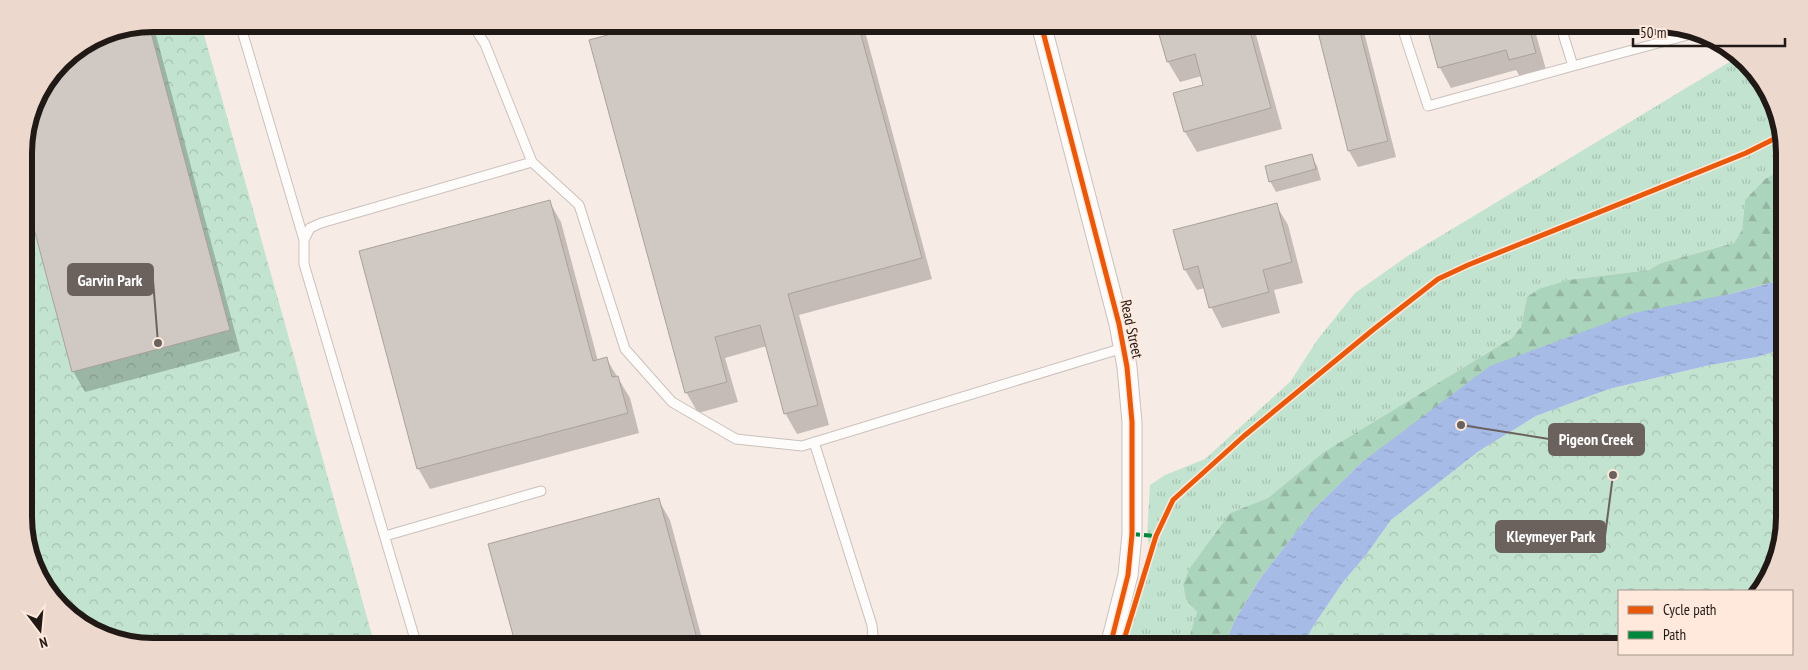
<svg xmlns="http://www.w3.org/2000/svg" width="1808" height="670" font-family="'PT Sans Narrow',sans-serif">
	<style>
		.grass { fill: url(#grass-tufts) }
		.forest { fill: url(#forest-firs) }
		.park { fill: url(#park-crowns) }
		.water { fill: url(#water-ripples) }
		.shadow { fill: #0003 }
		.building { fill: #d0c8c2; stroke: #a9a19b }
		.lines { fill: none; stroke-linecap: round; stroke-linejoin: round }
		.lane-casing { stroke: #cac1bc; stroke-width: 11 }
		.street-casing { stroke: #cac1bc; stroke-width: 21 }
		.lane { stroke: #fefcfb; stroke-width: 9 }
		.street { stroke: #fefcfb; stroke-width: 19 }
		.quiet { stroke: #00873e; stroke-width: 4; stroke-dasharray: 8 4; stroke-linecap: butt }
		.cycleway-casing { stroke: #ffe9dd; stroke-width: 8 }
		.cycleway { stroke: #e8590c; stroke-width: 5 }
		.labels { text-anchor: middle; dominant-baseline: central; stroke-width: 4; stroke-linejoin: round; paint-order: stroke }
		.street-label { font-size: 15px; fill: #201915; stroke: #ffe9dd }
		.rim { fill: none; stroke: #201915; stroke-width: 6 }
		.leader { fill: none; stroke: #6b625e; stroke-width: 2 }
		.callout-dot { fill: #6b625e; stroke: #ffe9dd; stroke-width: 2 }
		.callout { fill: #6b625e; stroke: #6b625e; stroke-width: 2 }
		.callout-label { font-size: 16px; text-anchor: middle; font-weight: bold; fill: #fff }
	</style>
	<defs>
		<pattern id="grass-tufts" width="24" height="20" patternUnits="userSpaceOnUse" patternTransform="scale(1.25)"><rect width="24" height="20" fill="#c2e3cf"/><path d="M3 7l-1-3M5 7V3M7 7l1-3M15 17l-1-3M17 17v-4M19 17l1-3" fill="none" stroke="#a6c2b1"/></pattern>
		<pattern id="forest-firs" width="22" height="20" patternUnits="userSpaceOnUse" patternTransform="scale(1.25)"><rect width="22" height="20" fill="#abd4bd"/><path d="M5 1l3.5 6h-7zM16 11l3.5 6h-7z" fill="#93b5a2"/></pattern>
		<pattern id="park-crowns" width="20" height="18" patternUnits="userSpaceOnUse" patternTransform="scale(1.25)"><rect width="20" height="18" fill="#c2e3cf"/><path d="M2 6a3 3 0 1 1 6 0M12 15a3 3 0 1 1 6 0" fill="none" stroke="#a6c2b1"/></pattern>
		<pattern id="water-ripples" width="26" height="14" patternUnits="userSpaceOnUse" patternTransform="scale(1.25)"><rect width="26" height="14" fill="#a6bbe6"/><path d="M2 4q2-2 4 0t4 0M15 11q2-2 4 0t4 0" fill="none" stroke="#8fa0c4"/></pattern>
	</defs>
	<rect width="100%" height="100%" fill="#f7ebe5"/>
	<path class="grass" d="M1736,58L1752,68L1783,136V169L1765,179L1745,200L1742,230L1734,243L1661,263L1649,270L1568,280L1527,297L1521,327L1512,338L1324,452L1268,498L1230,513L1189,569L1183,586L1186,600L1197,612L1190,636L1181,646H1124L1152,559L1147,535L1150,485L1165,475L1205,459L1290,382L1318,339L1355,293L1409,255Z"/>
	<path class="forest" d="M1783,169L1781,280L1730,294L1362,462L1313,510L1259,580L1235,620L1224,646H1181L1190,635L1197,612L1186,600L1183,585L1189,569L1230,513L1268,498L1324,452L1512,338L1521,327L1527,297L1539,289L1568,280L1649,270L1661,263L1734,243L1742,230L1745,200L1765,179Z"/>
	<path class="park" d="M154,24H201L375,646H154L112,639L56,602L26,542L24,145L37,96L68,56L104,34Z
		M1780,350L1777,558L1754,591H1619V646H1302L1314,625L1343,582L1366,555L1391,520L1479,451L1536,416L1609,389L1710,365L1757,357Z"/>
	<path class="water" d="M1781,280L1780,350L1757,357L1710,365L1609,389L1536,416L1479,451L1391,520L1366,555L1343,582L1314,625L1302,646H1224L1235,620L1259,580L1313,510L1362,462L1490,366L1634,313L1730,294Z"/>
	<path class="shadow" d="M152,24L155,31L240,351L85,392L73,371L24,186V145L37,96L68,56L104,34Z
		M614,24H898L899,26L866,35L932,279L799,315L829,425L797,434L785,413L767,346L725,358L738,402L698,413L686,392Z
		M1157,24H1253L1282,129L1197,152L1185,132L1205,86L1202,76L1180,82L1168,62Z
		M1317,24H1362L1396,157L1358,167L1349,151Z
		M1427,24H1533L1547,73L1522,80L1516,70L1451,88L1440,68Z
		M1311,156L1317,166L1321,180L1276,192L1270,181Z
		M549,201L561,222L598,361L606,358L630,398L639,433L430,489L418,468Z
		M1276,205L1288,225L1303,283L1274,290L1280,313L1222,328L1211,307L1205,288L1197,290L1185,270L1175,231Z
		M658,499L670,520L704,646H517L489,545Z"/>
	<path class="building" d="M613,24H858L922,258L788,294L818,405L784,414L760,325L715,337L727,382L685,393L589,40L615,33Z
		M1156,24H1248L1271,108L1184,132L1173,93L1203,85L1195,54L1167,62Z
		M1316,24H1358L1388,141L1348,151Z
		M1426,24H1528L1536,53L1509,60L1506,50L1438,68Z
		M149,25L230,330L72,372L24,191V145L37,96L68,56L104,34Z
		M1312,154L1316,169L1269,182L1265,166Z
		M550,200L593,361L607,357L612,377L618,376L628,413L417,469L359,251Z
		M1277,203L1292,262L1263,270L1269,292L1209,308L1198,266L1184,270L1173,230Z
		M659,498L699,646H516L488,544Z"/>
	<g class="lines">
		<g class="lane-casing">
			<path id="lane" d="M240,24L304,240
				M472,24L485,44L532,162L579,205L625,349L672,402L736,439L802,446L1123,348
				M1401,24L1428,106L1573,66
				M1560,24L1573,66L1699,32
				M814,442L872,625L874,646
				M385,536L541,491
				M417,646L304,264V240L310,228L321,223L532,162"/>
		</g>
		<g class="street-casing">
			<path id="street" d="M1041,24L1119,324L1127,367L1132,422V534L1128,575L1110,646"/>
		</g>
		<use href="#lane" class="lane"/>
		<use href="#street" class="street"/>
		<path class="quiet" d="M1132,534L1156,536"/>
		<g class="cycleway-casing">
			<path id="cycleway" d="M1041,24L1119,324L1127,367L1132,422V534L1128,575L1110,646
				M1122,646L1156,536L1173,500L1244,436L1374,329L1438,279L1468,265L1746,153L1782,135"/>
		</g>
		<use href="#cycleway" class="cycleway"/>
	</g>
	<g class="labels">
		<g class="street-label">
			<text transform="translate(1132 329) rotate(78)">Read Street</text>
		</g>
	</g>
	<path d="M0 0H1808V670H0ZM153 32H1655A121 121 0 0 1 1776 153V517A121 121 0 0 1 1655 638H153A121 121 0 0 1 32 517V153A121 121 0 0 1 153 32Z" fill="#edd8cd" fill-rule="evenodd"/>
	<path class="rim" d="M153 32H1655A121 121 0 0 1 1776 153V517A121 121 0 0 1 1655 638H153A121 121 0 0 1 32 517V153A121 121 0 0 1 153 32Z"/>
	<path class="leader" d="M158 343L153 280M1461 425L1549 439M1613 475L1605 536"/>
	<g class="callout-dot">
		<circle cx="158" cy="343" r="5"/>
		<circle cx="1461" cy="425" r="5"/>
		<circle cx="1613" cy="475" r="5"/>
	</g>
	<g class="callout">
		<rect x="68" y="264" width="85" height="31" rx="5"/>
		<rect x="1549" y="424" width="95" height="31" rx="5"/>
		<rect x="1496" y="521" width="109" height="31" rx="5"/>
	</g>
	<g class="callout-label">
		<text x="110" y="286">Garvin Park</text>
		<text x="1596" y="445">Pigeon Creek</text>
		<text x="1551" y="542">Kleymeyer Park</text>
	</g>
	<rect x="1618" y="590" width="175" height="65" fill="#ffe9dd" stroke="#a6968d"/>
	<rect x="1628" y="606" width="25" height="8" fill="#e8590c" stroke="#a6968d"/>
	<text x="1663" y="615" font-size="15" fill="#201915">Cycle path</text>
	<rect x="1628" y="631" width="25" height="8" fill="#00873e" stroke="#a6968d"/>
	<text x="1663" y="640" font-size="15" fill="#201915">Path</text>
	<g transform="translate(40 630) rotate(164)" stroke="#ffe9dd" stroke-width="4" paint-order="stroke">
	<path d="M0-4L9 19L0 12L-9 19Z" fill="#201915"/>
	<text y="-8" font-size="14" font-weight="bold" text-anchor="middle" fill="#201915">N</text>
	</g>
	<path d="M1633 38v8h152v-8" fill="none" stroke="#201915" stroke-width="2.5"/>
	<text x="1640" y="38" font-size="15" fill="#201915" stroke="#ffe9dd" stroke-width="4" paint-order="stroke">50 m</text>
</svg>
